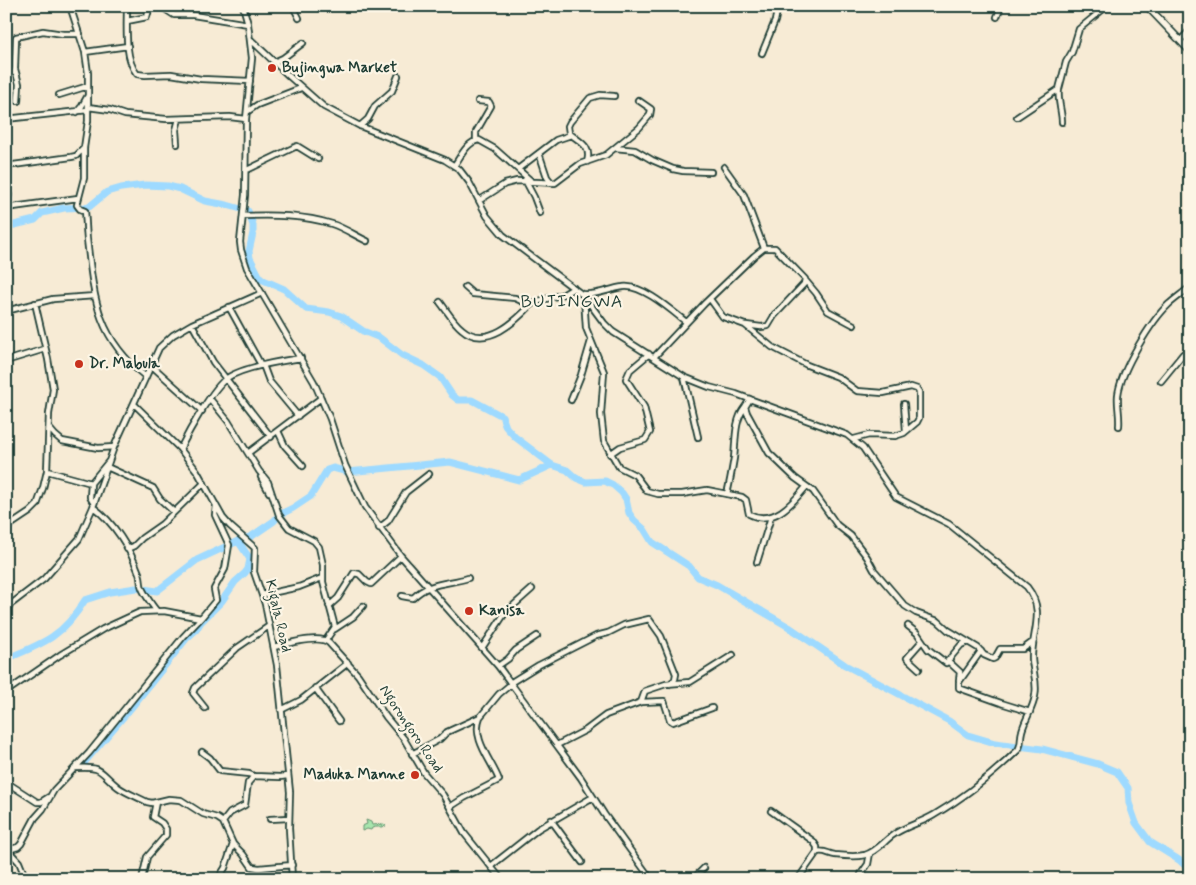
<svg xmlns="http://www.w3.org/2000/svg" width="1196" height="885" font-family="Mynerve,sans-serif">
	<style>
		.green { fill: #a7e5ad; stroke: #639170 }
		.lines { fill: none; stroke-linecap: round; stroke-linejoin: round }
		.river { stroke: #9edaff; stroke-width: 7 }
		.minor-casing { stroke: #1f3d34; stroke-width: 8 }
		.major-casing { stroke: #1f3d34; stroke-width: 9 }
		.minor { stroke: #fcf5e5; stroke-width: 4.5 }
		.major { stroke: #fcf5e5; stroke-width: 5.5 }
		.poi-dot { fill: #c8321e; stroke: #fcf5e5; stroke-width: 2 }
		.labels { text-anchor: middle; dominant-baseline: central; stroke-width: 4.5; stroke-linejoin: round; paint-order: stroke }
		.poi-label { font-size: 15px; font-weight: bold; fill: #1f3d34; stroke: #fcf5e5; text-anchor: start }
		.street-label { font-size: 15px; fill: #1f3d34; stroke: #fcf5e5 }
		.quarter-label { font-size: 18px; letter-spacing: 1px; fill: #1f3d34; stroke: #fcf5e5 }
	</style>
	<rect width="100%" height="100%" fill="#f7ebd5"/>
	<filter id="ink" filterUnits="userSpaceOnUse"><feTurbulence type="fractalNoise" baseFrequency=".02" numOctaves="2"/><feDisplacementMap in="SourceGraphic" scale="10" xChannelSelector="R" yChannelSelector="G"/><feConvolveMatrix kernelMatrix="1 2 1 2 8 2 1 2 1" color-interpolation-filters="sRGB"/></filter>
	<g filter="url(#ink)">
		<path class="green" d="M366,820L371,822L372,825L384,824L386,826C381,828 376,826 372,828L371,830L367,829L362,831V826L367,824Z"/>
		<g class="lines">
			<path class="river" d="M6,227L35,220L42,213L64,208L89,207L107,192L121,188L145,185L168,186L180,189L205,201L227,205L248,211L253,225V233L249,251L250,258L261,279L284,289L306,309L329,312L341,316L363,331L380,338L402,355L423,365L440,377L452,395L458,400H472L502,416L506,427L515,437L552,465L567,470L576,478L586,482L605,481L613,485L622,493L626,499L629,513L634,520L644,529L652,542L689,566L698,577L717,585L789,627L845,665L949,721L968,735L995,743L1042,749L1098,764L1117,772L1128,788L1129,803L1136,823L1150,842L1179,860L1190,870
				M8,658C45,643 64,635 85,600L110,592L136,588L157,591L197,560L238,541
				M83,764L131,708L186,639L196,630L201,622L222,601L235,582L245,573L248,569L250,559L238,541L252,536L274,521L279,515L293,508L311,496L327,470L333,468L348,472L450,462L519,480L552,465"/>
			<g class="minor-casing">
				<path id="minor" d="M70,6L85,52L88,73V121L84,148V178L77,205L80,209L85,211C86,221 86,229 87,239C94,298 96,337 146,377
					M127,6C127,25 124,59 137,74L145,75L171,74L201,79L250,81
					M160,6L174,15H193L248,24
					M243,6L248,24L252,58L246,119L245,195L240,242L241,250L247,268L314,382L330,419L345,465L365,507L401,556L498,666L581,778L604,814L651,879
					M293,6L299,18
					M997,17L1001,6
					M127,21L147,17L150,6
					M250,39L290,77L324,107L360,126L445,160L459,169L469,182L487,216L503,235L584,296L604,323L613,332L684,377L709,387L736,394L847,435L863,448L896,497L949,524L1027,587C1046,611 1032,631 1032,657C1032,670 1038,682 1035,696C1033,709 1025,719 1022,731C1020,738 1022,744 1018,750C993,774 965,797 934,815C921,823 905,826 893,835C883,842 878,851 865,855C857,857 844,856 835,855C828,854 825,850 817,852L798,879
					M1180,41L1190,30
					M85,52L128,46
					M762,53L775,21L778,6
					M274,62L283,58L303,43
					M15,69L19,84L18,101
					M6,76L14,72L15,68L16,37L43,31L63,34H80
					M1059,89C1057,100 1062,111 1062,122
					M59,95L88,86
					M88,107L110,110L125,115L166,119L230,117L246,119
					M77,112L82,106L87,97
					M247,112L257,105L301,88
					M1017,117L1059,89L1066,62L1072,52L1079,29L1107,6
					M6,119L88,110
					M360,126L368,119L375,106L392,91L398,76
					M476,140V132L491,106L489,102L478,101
					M177,144L176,130L179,119
					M615,148L635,150L652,160L673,169L683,171L711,172
					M539,153L547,177L552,183
					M587,162C592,146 580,142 569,133L568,126L570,122L590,98L600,95L614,96
					M6,166L71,157L76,156L84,148
					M454,166C461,156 467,142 479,140L495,149L530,180
					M724,167L744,195L764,248
					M518,169L556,140L571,135
					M247,170L297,146L318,159
					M525,180L534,197L540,213
					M6,189L9,195L6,204
					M480,200L505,184L517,181L555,183L580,164L606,155L639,128L650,115L651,109L638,100
					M6,208L78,198
					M243,216C273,215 304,215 332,224C344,228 356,236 367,241
					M805,280L816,293L828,311L854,325
					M465,287L473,294L515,298L528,304L564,294L574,288
					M582,294C597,296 608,289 623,287C642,284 672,311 686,322
					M584,298L586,328L604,372L601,414L604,441L619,467L635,475L647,491L658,494H682L707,490L742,497L746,500L749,514C773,526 792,504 806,487
					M710,299L723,317L745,325L772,347L807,365L838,377L857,391L883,393L911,387L917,389L919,392V418L917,422L904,433L895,436L869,435L854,439
					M440,302C447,311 453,322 462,329C486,350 516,321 532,304
					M229,307L261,365
					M6,311L53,299L95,296
					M192,324L213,362L271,437
					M654,357L705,303L754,256L764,248H775L805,279L804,284L774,316L768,326L761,327L746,325
					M6,361L45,349
					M151,365L202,411
					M263,365L269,381L298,416
					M684,377L698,437
					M1161,381L1183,354L1190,349
					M321,398L248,453L259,471L268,482L279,515L289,528L314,541L319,547L323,565V582L335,627L326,640
					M210,399L228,421L249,455
					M750,399L745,407L747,413L769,453L795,478L813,491L837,525L851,536L867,557L874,570L905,606L916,613L938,621L948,630L978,648L984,655L993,659L995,658L1000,649H1023L1034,641
					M571,400L581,375L591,341
					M134,404L180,449L197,471L223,518L230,526L255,548L254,572L265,604L277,665L290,792L289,828L292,879
					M904,404L906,431
					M1119,426C1120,415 1117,405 1118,395C1121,370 1151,321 1169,304C1176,298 1183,293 1190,287
					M49,428L55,435L62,441L98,448L114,447
					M278,431L285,446L303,466
					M180,449C188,433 213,387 227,378C243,367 281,361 301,358
					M610,454L620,447L645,440L650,432L644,407L626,379L630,370L649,354
					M107,467L153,488L160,499L174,512
					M47,471L91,483L109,461
					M261,477L269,492
					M91,483L90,497L94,504
					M727,494C730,482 732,470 734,458C736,440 734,421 745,407
					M93,507C114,522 130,549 139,573C141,578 140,584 142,588C144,593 153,607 157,611
					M6,528L30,512L37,505L43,488L47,471L49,414L53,389L48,359L35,303
					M379,528L388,521L406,492L429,474
					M127,549L134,546L142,538L162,524L204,483
					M757,562L771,517
					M262,595L299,587L322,578
					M402,596L413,598C428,582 449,584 468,578
					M329,606L338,598L354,573L359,574L367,582L371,584L401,556
					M6,608L44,579L79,539L93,507L114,447L159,348L173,335L192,324L262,293
					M908,626L917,633L928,649L946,663L961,645L968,642
					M335,629L353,617L363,606
					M274,647C286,644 320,634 329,643L358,675L386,717L404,739L424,773L443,795L464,833L501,879
					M482,648L505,613L532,589
					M981,651L959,682V688L1001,703L1030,712
					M948,661L960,672L959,680
					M498,666L508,659L516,650L537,636
					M919,669L907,658L922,641
					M510,683L539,665L596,636L608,633L624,625L649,619L661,636L676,674L675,679L670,684
					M315,688L339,721
					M6,692L60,655L103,629L140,612L164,611L201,618L216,600L214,589L225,569L229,545L215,515L216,505
					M641,702L664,701L670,720L673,722L712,708
					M205,708L193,693L195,688L237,648L269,626
					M281,710L301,700L348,663
					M557,745L586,730L606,715L641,702L645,691L666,684L690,682L733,655
					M202,752L210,758L220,771L249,774L254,776
					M412,754L440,739L447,732L480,717L499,694L511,684
					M76,768C104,766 99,772 118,787C126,793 138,797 147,802L152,803L169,799L181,800L203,814L217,818L223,822L233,844L243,854L252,867L259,868L292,865
					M6,782L37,802H41L49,797
					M450,807L464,798L499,780C492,761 471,739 480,717
					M771,811L813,841L817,847V852
					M270,819L289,818
					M551,820L582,862
					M223,822L230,813L245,805L248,783L254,776L280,777L287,776
					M7,849L19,862L26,879
					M8,850L18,847L21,844L35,818L43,809L54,790L89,753L183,637L201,618
					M491,866L538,829L593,797
					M142,879L147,857L166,835V829L162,823L153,817L156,802
					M218,879L225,868L233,844
					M693,879L704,868
					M864,879L861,874L868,864L870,853"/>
			</g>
			<g class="major-casing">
				<path id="major" d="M1147,6L1190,51"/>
			</g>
			<use href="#minor" class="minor"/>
			<use href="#major" class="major"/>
		</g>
	</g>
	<g class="poi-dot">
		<circle cx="272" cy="68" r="5"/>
		<circle cx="79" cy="364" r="5"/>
		<circle cx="469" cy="611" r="5"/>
		<circle cx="415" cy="775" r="5"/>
	</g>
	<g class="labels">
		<g class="poi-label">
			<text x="282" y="68">Bujingwa Market</text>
			<text x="89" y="364">Dr. Mabula</text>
			<text x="479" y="611">Kanisa</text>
			<text x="405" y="775" text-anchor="end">Maduka Manne</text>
		</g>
		<g class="street-label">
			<text transform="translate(278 616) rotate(77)">Kigala Road</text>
			<text transform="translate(411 729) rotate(56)">Ngorongoro Road</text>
		</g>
		<g class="quarter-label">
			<text x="572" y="302">BUJINGWA</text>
		</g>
	</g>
	<rect width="1196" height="885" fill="none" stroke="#fcf5e5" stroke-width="25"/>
	<rect x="12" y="12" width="1171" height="860" fill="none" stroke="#1f3d34" stroke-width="2" filter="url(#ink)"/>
</svg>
